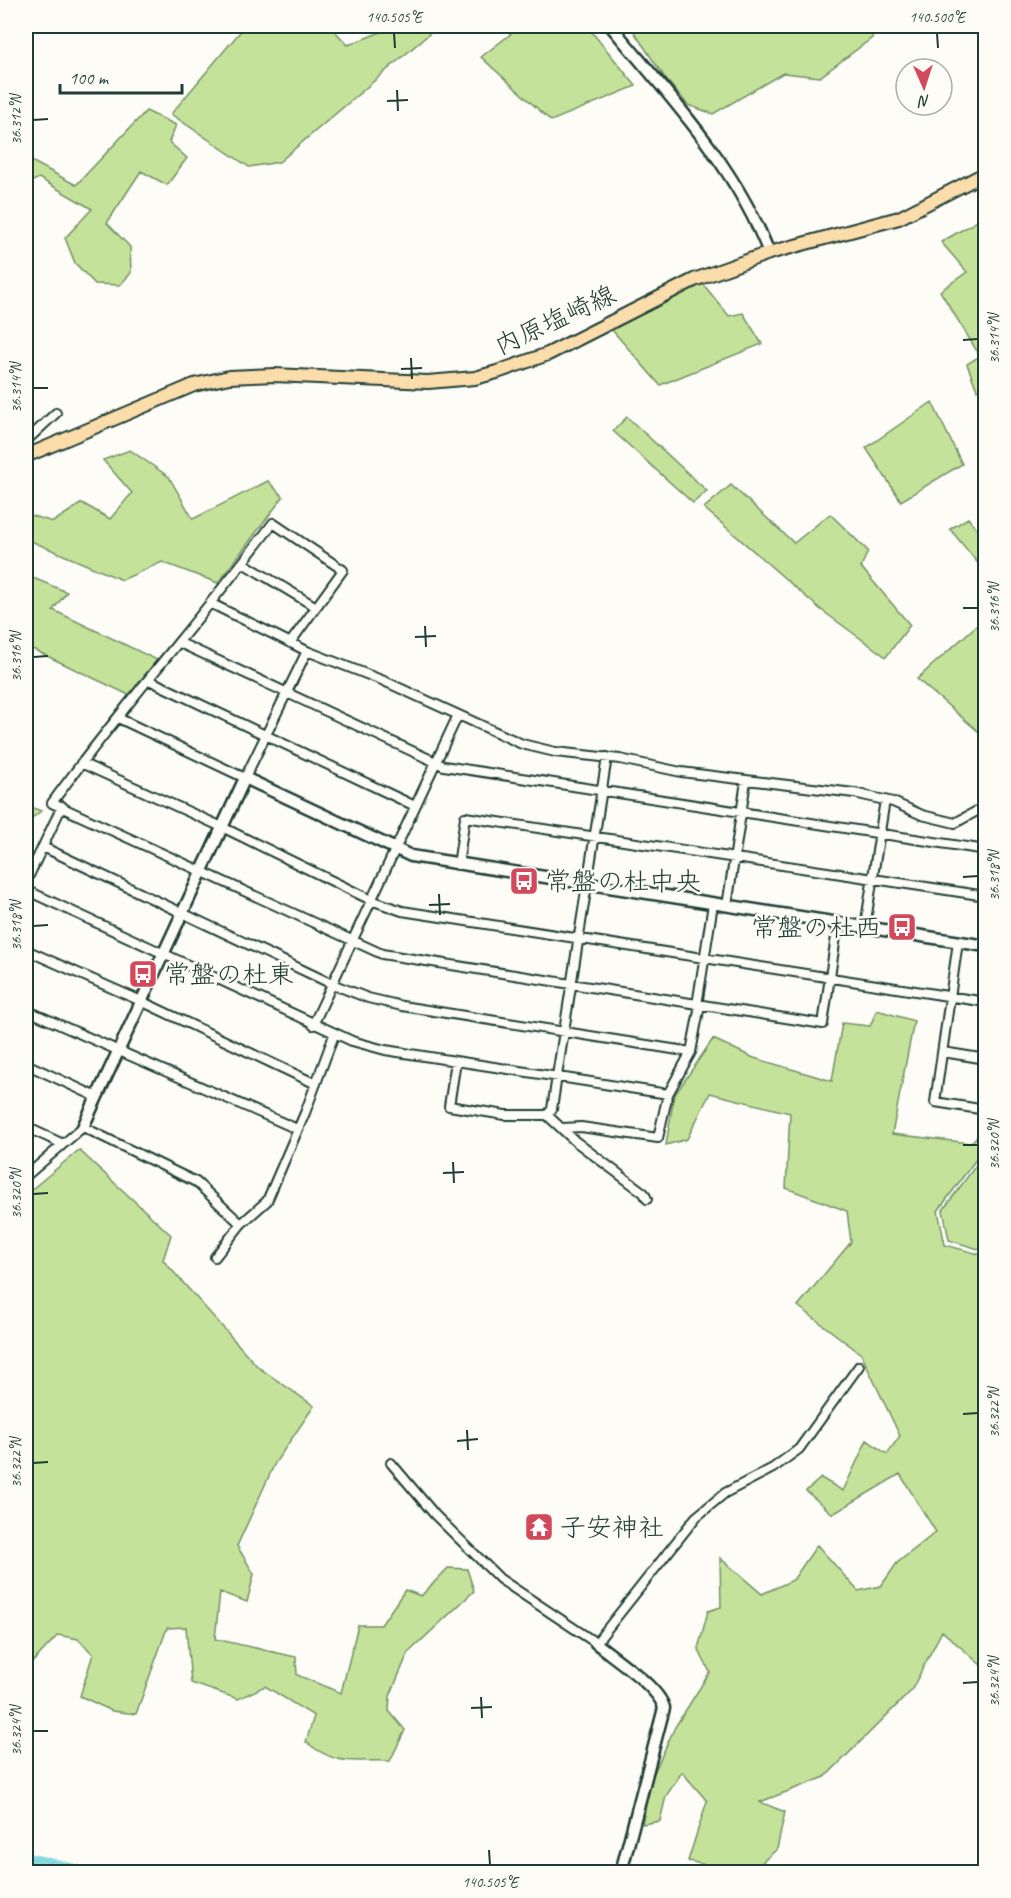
<svg xmlns="http://www.w3.org/2000/svg" width="1011" height="1898" font-family="Caveat,'Klee One',sans-serif">
	<style>
		.green { fill: #c4e299; stroke: #729066; stroke-width: 1.5 }
		.lines { fill: none; stroke-linecap: round; stroke-linejoin: round }
		.river { stroke: #88d9df; stroke-width: 15 }
		.street-casing { stroke: #1f3d34; stroke-width: 12 }
		.secondary-casing { stroke: #1f3d34; stroke-width: 15 }
		.primary-casing { stroke: #1f3d34; stroke-width: 16 }
		.street { stroke: #fdfcf7; stroke-width: 8 }
		.secondary { stroke: #fdfcf7; stroke-width: 10 }
		.primary { stroke: #fbdcab; stroke-width: 12 }
		.ticks { fill: none; stroke: #1f3d34; stroke-width: 2 }
		.labels { text-anchor: middle; dominant-baseline: central; stroke-width: 5; stroke-linejoin: round; paint-order: stroke }
		.street-label { font-size: 26px; fill: #1f3d34; stroke: #fdfcf7 }
		.poi-label { font-size: 26px; fill: #1f3d34; stroke: #fdfcf7; text-anchor: start }
		.neatline { fill: none; stroke: #1f3d34; stroke-width: 2 }
		.ticks-label { font-size: 15px; text-anchor: middle; fill: #1f3d34 }
	</style>
	<rect width="100%" height="100%" fill="#fdfcf7"/>
	<filter id="ink" filterUnits="userSpaceOnUse"><feTurbulence type="fractalNoise" baseFrequency=".0167" numOctaves="2"/><feDisplacementMap in="SourceGraphic" scale="12" xChannelSelector="R" yChannelSelector="G"/><feConvolveMatrix kernelMatrix="1 2 1 2 8 2 1 2 1" color-interpolation-filters="sRGB"/></filter>
	<g filter="url(#ink)">
		<path class="green" d="M245,26H330L348,45L396,26H433L436,28L279,162L249,167L171,114Z
			M521,26H587L636,86L551,121L481,57Z
			M630,26H875L872,38L820,77L783,73L713,114L688,105L665,78Z
			M146,111L176,125L169,142L187,158L167,185L141,171L107,223L130,247L131,273L120,285L95,284L75,263L65,238L92,209L39,178L26,184V158L76,185Z
			M979,220L986,221V385L977,390L967,364L980,356L940,291L967,272L941,242Z
			M703,284L729,316L743,313L762,344L660,385L612,330L679,291Z
			M932,402L962,464L901,501L866,448Z
			M627,417L707,491L693,503L613,431Z
			M130,450L169,477L193,519L268,481L283,497L218,583L162,562L122,580L26,539V514L53,522L82,503L110,519L132,493L103,460Z
			M731,485L794,543L830,514L868,551L861,567L910,625L886,657L820,609L704,508Z
			M968,518L985,540V572L950,529Z
			M26,575L67,592L53,610L157,660L131,696L26,646Z
			M985,618V737L917,679Z
			M26,805L41,811L27,822L26,830Z
			M877,1010L914,1021L892,1134L970,1143L985,1130V1147L938,1211L945,1245L983,1255L985,1261V1665L982,1666L942,1631L911,1691L825,1777L760,1802L785,1812L777,1849L751,1872H738L688,1861L707,1801L682,1772L666,1796L660,1821L642,1824L653,1775L675,1727L710,1672L698,1649L708,1611L721,1607L720,1558L762,1594L793,1580L817,1545L858,1591L881,1586L897,1563L936,1532L900,1474L833,1514L806,1491L821,1478L843,1491L867,1440L887,1454L900,1436L861,1354L798,1306L851,1242L847,1211L786,1188L790,1113L710,1093L687,1139L666,1145L674,1096L713,1039L754,1058L832,1081L842,1023L870,1026Z
			M79,1150L171,1235L163,1260L258,1367L314,1406L275,1463L237,1546L254,1574L247,1602L220,1592L215,1639L296,1657L297,1675L341,1693L358,1625H381L405,1590L421,1596L448,1568L467,1569L474,1591L408,1653L390,1696L389,1711L405,1730L390,1761C352,1759 339,1768 306,1742L314,1716L265,1686L238,1699L191,1683L186,1627L167,1628L136,1714L112,1711L80,1696L93,1654L78,1639L58,1635L26,1669V1194Z
			M985,1153V1251L949,1240L943,1210Z"/>
		<g class="lines">
			<path class="river" d="M26,1860L77,1872"/>
			<g class="street-casing">
				<path id="street" d="M26,441L56,413
					M243,563L316,607
					M212,604L307,651L384,681L522,744L555,752L620,759L681,772L854,793L893,802L922,815L955,823L986,806
					M180,643L444,766L986,850
					M290,643L343,570L273,523C202,618 122,706 52,803L382,954L823,1024L838,923
					M149,680L415,806
					M118,718L245,778L307,651
					M81,763L222,827L371,900L402,911L986,1002
					M43,847L332,984L368,998L402,1006L691,1052
					M458,865L465,817L986,896
					M26,882L62,806
					M26,890L352,1041L385,1050L668,1094
					M727,906L746,781
					M865,927L885,800
					M958,942L935,1102L986,1110
					M26,950L141,1001L316,1084
					M697,1005L713,904
					M26,1010L297,1129
					M313,1025L458,715
					M943,1052L986,1059
					M456,1061L449,1106L505,1115H547L575,1141L644,1193L647,1199
					M26,1064L97,1097
					M547,1115L552,1109L557,1076L607,757
					M26,1127L63,1144
					M563,1128L581,1127L658,1138L668,1094L691,1052L700,1005
					M26,1176L83,1127L196,1182L241,1224
					M215,1257L241,1224L267,1201L305,1113L334,1035
					M391,1463L435,1515L500,1579L596,1643L696,1517L725,1493L773,1468L799,1449L859,1366
					M26,1869L40,1872"/>
			</g>
			<g class="secondary-casing">
				<path id="secondary" d="M611,26C669,96 736,166 769,253
					M83,1127L245,778L411,856L986,946
					M596,1643C614,1658 659,1687 664,1708L621,1872
					M642,1872H650"/>
			</g>
			<g class="primary-casing">
				<path id="primary" d="M26,456L194,385L229,377L274,375L428,382L475,378L497,372L548,354L694,280L769,253L899,218L986,173"/>
			</g>
			<use href="#street" class="street"/>
			<use href="#secondary" class="secondary"/>
			<use href="#primary" class="primary"/>
		</g>
	</g>
	<path class="ticks" d="M394,33L395,48M937,33L938,48M397,90L398,111M387,101L408,100M33,120L48,119M963,340L978,339M411,358L412,379M401,369L422,368M33,388H48M963,608H978M425,626L426,647M415,637L436,636M33,657L48,656M963,877L978,876M439,894L440,915M429,905L450,904M33,926L48,925M963,1145H978M453,1162L454,1183M443,1173L464,1172M33,1194L48,1193M963,1414L978,1413M467,1430L468,1450M457,1441L478,1439M33,1463L48,1462M963,1683L978,1682M481,1697L482,1718M471,1708L492,1707M33,1731H48M489,1850L490,1865"/>
	<defs>
		<g id="bus-square" transform="scale(1.5)"><rect x="-9" y="-9" width="18" height="18" rx="4" fill="#d1495b" stroke="#fdfcf7"/><path d="M-5-6H5V4H4V6H2V4H-2V6H-4V4H-5ZM-3.5-4V0h7V-4ZM-3.5 1.2v1.5H-2V1.2ZM2 1.2v1.5H3.5V1.2Z" fill="#fff"/></g>
		<g id="temple-square" transform="scale(1.5)"><rect x="-9" y="-9" width="18" height="18" rx="4" fill="#d1495b" stroke="#fdfcf7"/><path d="M0-6L5-2H3V0L6.5 2.5H4V6H1.5V3h-3V6H-4V2.5H-6.5L-3 0V-2H-5Z" fill="#fff"/></g>
	</defs>
	<g fill-rule="evenodd">
		<use href="#bus-square" x="524" y="881"/>
		<use href="#bus-square" x="902" y="927"/>
		<use href="#bus-square" x="143" y="974"/>
		<use href="#temple-square" x="539" y="1527"/>
	</g>
	<g class="labels">
		<g class="street-label">
			<text transform="translate(555 320) rotate(-25)">内原塩崎線</text>
		</g>
		<g class="poi-label">
			<text x="545" y="881">常盤の杜中央</text>
			<text x="881" y="927" text-anchor="end">常盤の杜西</text>
			<text x="164" y="974">常盤の杜東</text>
			<text x="560" y="1527">子安神社</text>
		</g>
	</g>
	<rect width="1011" height="1898" fill="none" stroke="#fdfcf7" stroke-width="66"/>
	<g transform="translate(924 87) rotate(177)"><circle r="28" fill="#fdfcf7" stroke="#a4b0a9" stroke-width="1.5"/>
	<path d="M0-4.5L10 22L0 15L-10 22Z" fill="#d1495b"/>
	<text y="-9" font-size="16" font-weight="bold" text-anchor="middle" fill="#1f3d34">N</text>
	</g>
	<path d="M60 84v9h122v-9" fill="none" stroke="#1f3d34" stroke-width="3"/>
	<text x="69" y="84" font-size="18" fill="#1f3d34" stroke="#fdfcf7" stroke-width="4.5" paint-order="stroke">100 m</text>
	<rect x="33" y="33" width="945" height="1832" class="neatline"/>
	<g class="ticks-label">
		<text x="394" y="22">140.505°E</text>
		<text x="937" y="22">140.500°E</text>
		<text transform="translate(16 120) rotate(-90)" y="5">36.312°N</text>
		<text transform="translate(994 339) rotate(-90)" y="5">36.314°N</text>
		<text transform="translate(16 388) rotate(-90)" y="5">36.314°N</text>
		<text transform="translate(994 608) rotate(-90)" y="5">36.316°N</text>
		<text transform="translate(16 657) rotate(-90)" y="5">36.316°N</text>
		<text transform="translate(994 876) rotate(-90)" y="5">36.318°N</text>
		<text transform="translate(16 926) rotate(-90)" y="5">36.318°N</text>
		<text transform="translate(994 1145) rotate(-90)" y="5">36.320°N</text>
		<text transform="translate(16 1194) rotate(-90)" y="5">36.320°N</text>
		<text transform="translate(994 1413) rotate(-90)" y="5">36.322°N</text>
		<text transform="translate(16 1463) rotate(-90)" y="5">36.322°N</text>
		<text transform="translate(994 1682) rotate(-90)" y="5">36.324°N</text>
		<text transform="translate(16 1731) rotate(-90)" y="5">36.324°N</text>
		<text x="490" y="1887">140.505°E</text>
	</g>
</svg>
